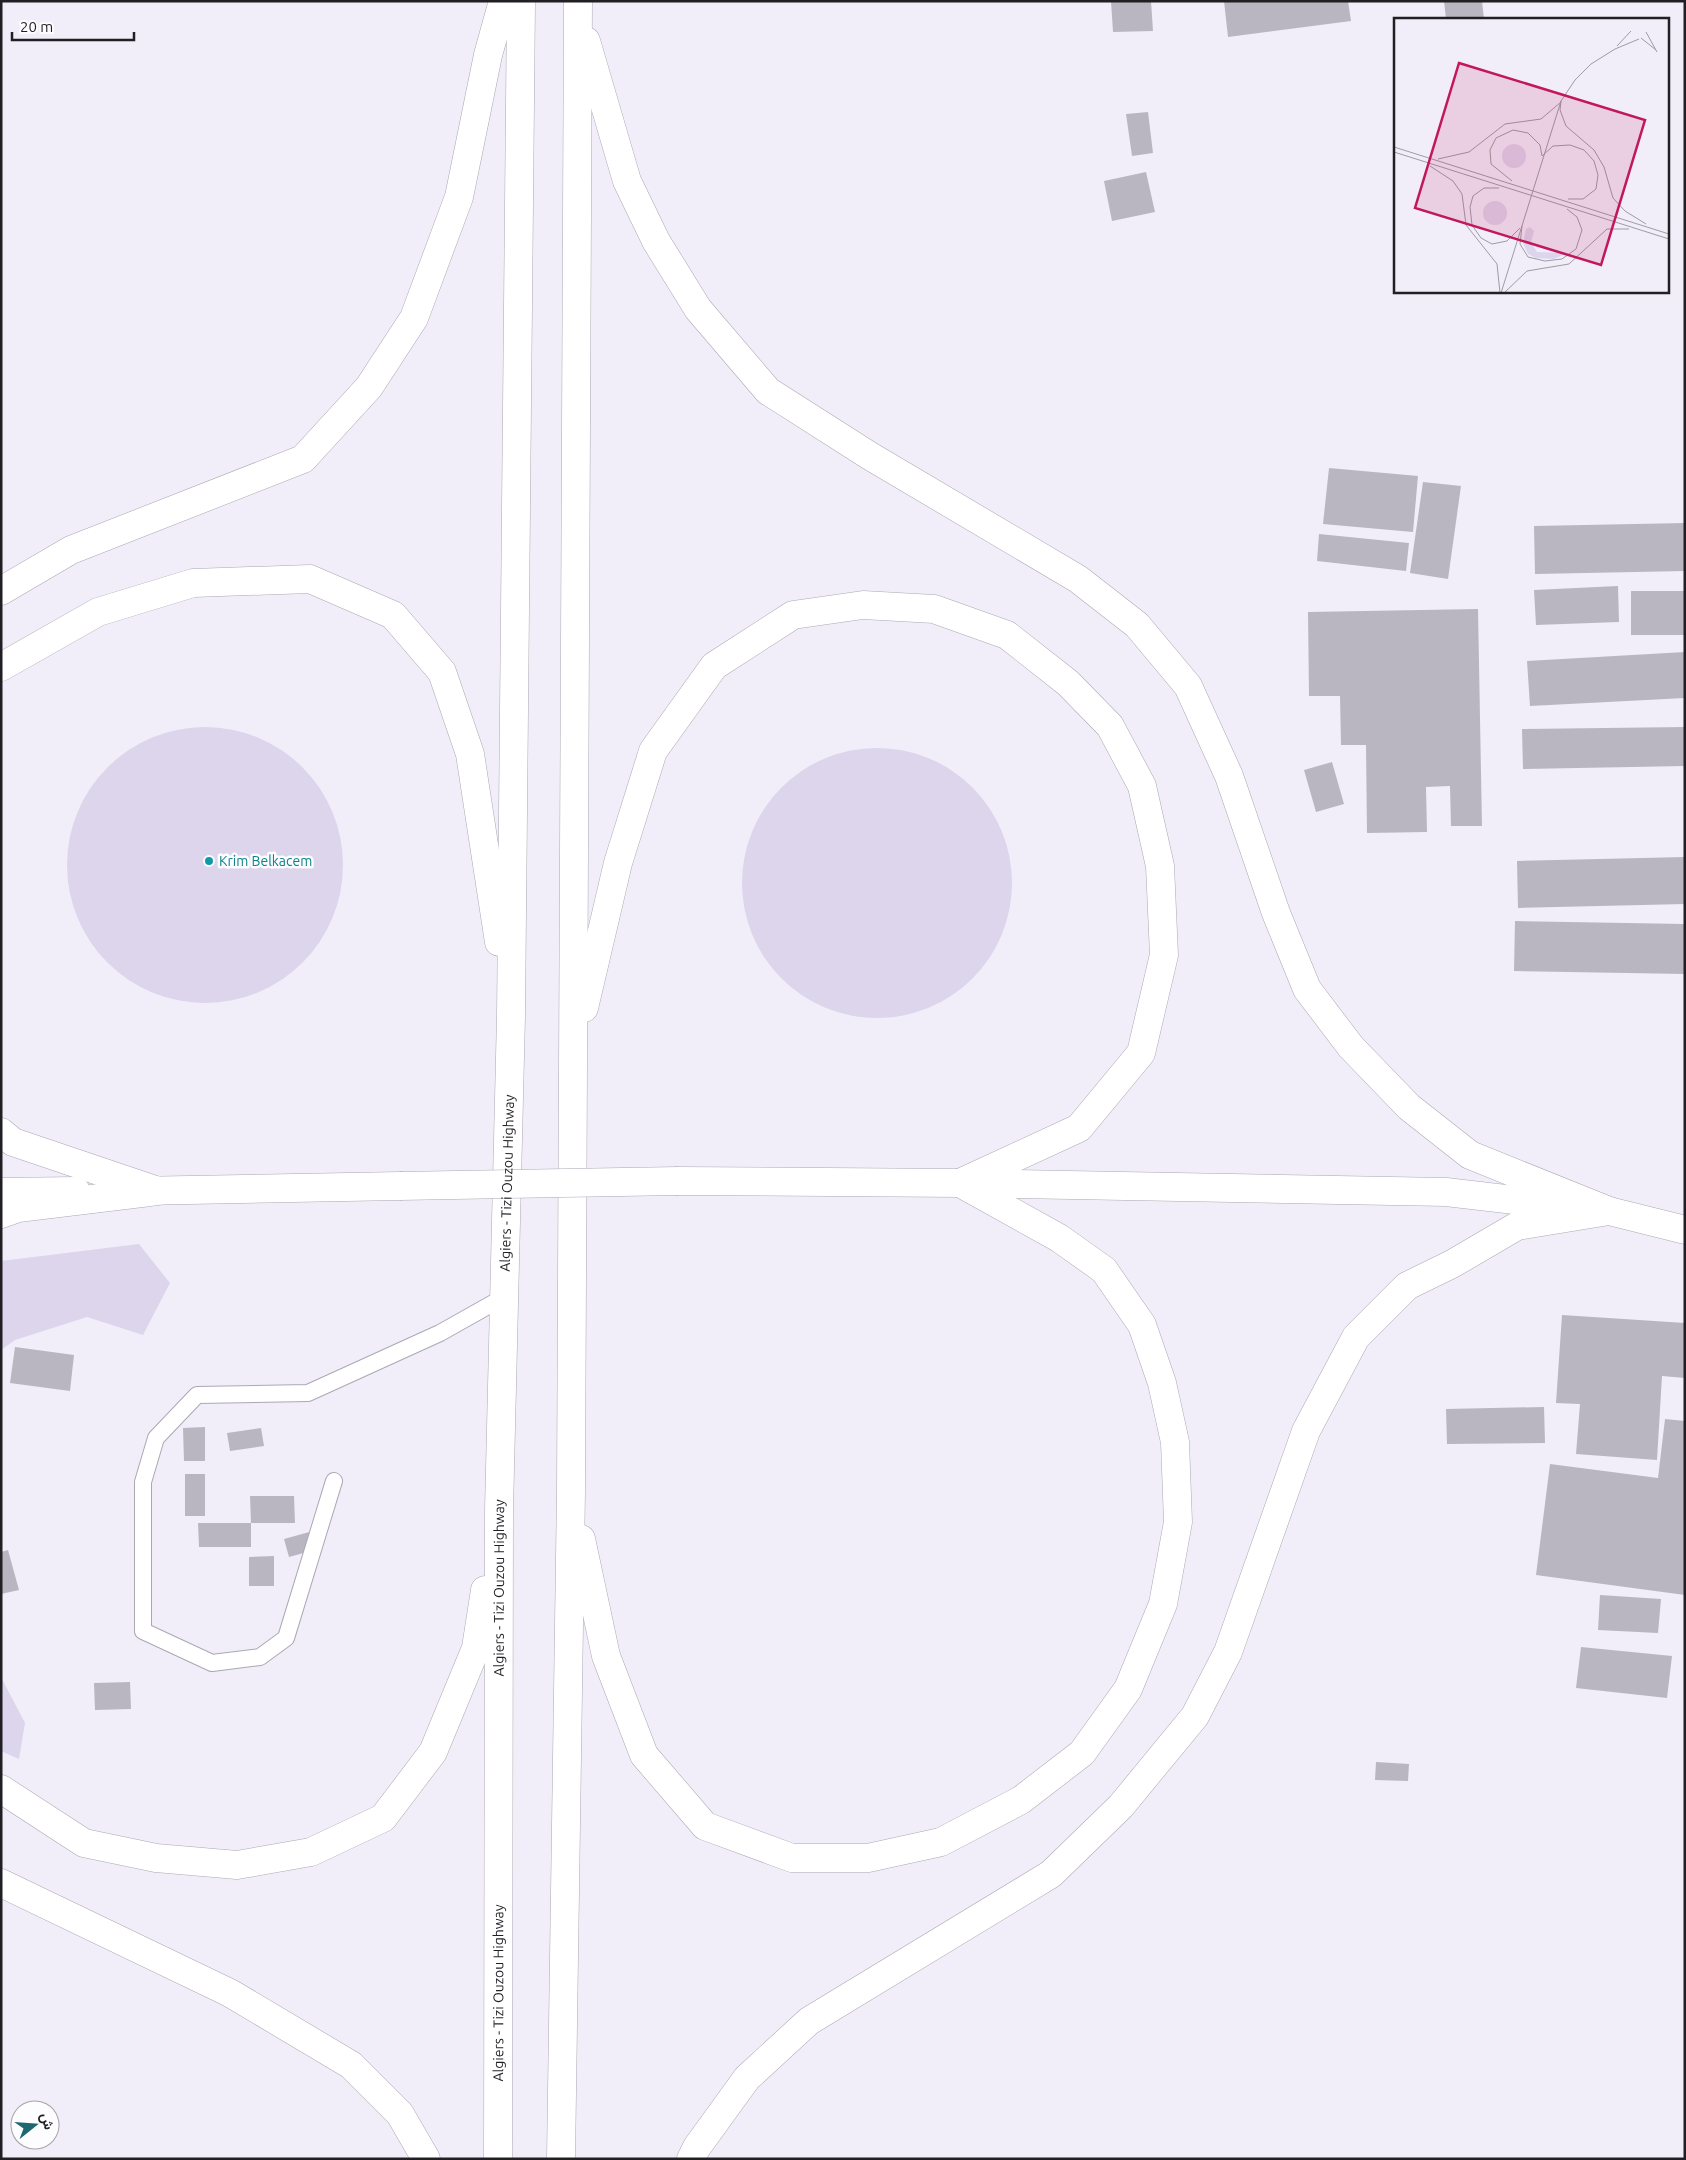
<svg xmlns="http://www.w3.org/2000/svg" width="1686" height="2160" font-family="Ubuntu,Vazirmatn,sans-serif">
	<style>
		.green { fill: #ddd5eb }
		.building { fill: #b9b6c1 }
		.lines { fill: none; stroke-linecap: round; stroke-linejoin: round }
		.service-casing { stroke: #aca8b3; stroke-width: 18 }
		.primary-casing { stroke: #aca8b3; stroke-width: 29 }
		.trunk-casing { stroke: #aca8b3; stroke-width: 29 }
		.service { stroke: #fff; stroke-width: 16 }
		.primary { stroke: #fff; stroke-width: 28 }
		.trunk { stroke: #fff; stroke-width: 28 }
		.primary-bridge-casing { stroke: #aca8b3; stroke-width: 29; stroke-linecap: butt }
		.primary-bridge { stroke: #fff; stroke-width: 28 }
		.culture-dot { fill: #0f9aa8; stroke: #fdfdff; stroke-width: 2 }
		.labels { text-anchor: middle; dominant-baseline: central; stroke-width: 5; stroke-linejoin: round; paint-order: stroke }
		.culture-label { font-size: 14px; fill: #0d838f; stroke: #fdfdff; text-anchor: start }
		.street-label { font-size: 14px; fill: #211f24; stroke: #fdfdff }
		.inset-road { fill: none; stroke: #9e9ba4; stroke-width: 1 }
		.view { fill: #c2185b; fill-opacity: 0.15; stroke: #c2185b; stroke-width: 2.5 }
		.inset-edge { fill: none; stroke: #211f24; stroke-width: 2.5 }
	</style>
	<rect width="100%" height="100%" fill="#f1eef9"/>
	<path class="green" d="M67 865a138 138 0 1 1 276 0a138 138 0 1 1-276 0Z
		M742 883a135 135 0 1 1 270 0a135 135 0 1 1-270 0Z
		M139,1244L170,1283L143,1335L87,1317L15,1340L1,1350V1261Z
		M1,1677L25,1723L19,1759L1,1751Z"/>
	<path class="building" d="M1111,1H1151L1153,31L1113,32Z
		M1224,1H1348L1351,21L1228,37Z
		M1444,1H1482L1484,19H1446Z
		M1148,112L1153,153L1132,156L1126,114Z
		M1146,172L1155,212L1112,221L1104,181Z
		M1329,468L1418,476L1413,532L1323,524Z
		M1423,482L1461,486L1448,579L1410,573Z
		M1685,523V571L1535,574L1534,526Z
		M1319,534L1409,543L1406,571L1317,561Z
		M1618,586L1619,622L1536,625L1534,590Z
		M1631,591H1685V635H1631Z
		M1478,609L1482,826H1451L1450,786L1426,787L1427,832L1367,833L1366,745H1341L1340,696H1309L1308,612Z
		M1685,652V698L1530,706L1527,661Z
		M1685,727V766L1523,769L1522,729Z
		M1332,762L1344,804L1316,812L1304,770Z
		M1685,857V904L1518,908L1517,861Z
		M1515,921L1685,924V974L1514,971Z
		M1562,1315L1685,1323V1378L1662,1376L1657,1460L1576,1454L1580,1404L1556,1403Z
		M15,1347L74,1355L70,1391L10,1383Z
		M1544,1407L1545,1443L1447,1444L1446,1409Z
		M1665,1419L1685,1421V1595L1536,1575L1550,1464L1658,1478Z
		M205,1427V1461H184L183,1428Z
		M261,1428L264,1446L230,1451L227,1433Z
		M185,1474H205V1516H185Z
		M250,1496H294L295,1523H251Z
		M198,1523H251V1547H199Z
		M313,1531L318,1549L289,1557L284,1539Z
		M8,1550L19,1590L1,1594V1552Z
		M274,1556V1586H249V1557Z
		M1600,1595L1661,1599L1658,1633L1598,1630Z
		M1581,1647L1672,1656L1667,1698L1576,1688Z
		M130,1682L131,1709L95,1710L94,1683Z
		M1376,1762L1409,1764L1408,1781L1375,1780Z"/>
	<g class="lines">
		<g class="service-casing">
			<path id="service" d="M334,1481L286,1638L260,1657L212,1663L143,1631V1482L156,1438L197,1395L308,1393L440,1333L504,1297"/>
		</g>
		<g class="primary-casing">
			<path id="primary" d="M678,1181L960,1183L1446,1192L1609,1211L1685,1230
				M134,1191L400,1186
				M1,1192L76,1191"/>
		</g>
		<g class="trunk-casing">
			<g id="trunk">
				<path d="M586,41L627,181L656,241L698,309L768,391L870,456L1078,579L1137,625L1188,686L1229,776L1276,913L1307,989L1351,1047L1409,1107L1470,1155L1609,1211"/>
				<path d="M1,591L71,550L303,459L369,387L414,318L459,197L488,55L503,1"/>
				<path d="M1,667L98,612L193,583L310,579L393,615L442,672L470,754L499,942"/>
				<path d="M584,1008L618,863L653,751L714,666L793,615L863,605L934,609L1007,635L1068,683L1110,726L1142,786L1160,866L1164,955L1141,1053L1079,1128L960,1183"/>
				<path d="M1,1132L13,1142L158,1191"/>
				<path d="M1,1214L18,1208L150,1192"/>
				<path d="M581,1539L606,1656L644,1755L705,1826L792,1858H868L941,1842L1021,1800L1082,1753L1128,1689L1163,1604L1178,1522L1175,1442L1162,1383L1142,1325L1104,1270L1059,1238L960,1183"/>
				<path d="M1,1789L84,1843L156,1858L237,1865L311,1852L383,1818L433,1752L476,1648L485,1590"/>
				<path d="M1,1883L230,1993L351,2065L400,2114L426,2159"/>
				<path id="s1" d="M498,2159L499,1510L511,1016L521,1"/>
				<path d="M561,2159L571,1491L578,1"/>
				<path d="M691,2159L697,2147L747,2078L809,2021L1051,1874L1121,1806L1195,1716L1228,1652L1306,1431L1356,1337L1407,1286L1452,1264L1517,1226L1609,1211"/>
			</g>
		</g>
		<use href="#service" class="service"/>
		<use href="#primary" class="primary"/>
		<use href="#trunk" class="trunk"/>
		<g class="primary-bridge-casing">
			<path id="primary-bridge" d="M400,1186L678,1181"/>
		</g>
		<use href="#primary-bridge" class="primary-bridge"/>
	</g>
	<circle class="culture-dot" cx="209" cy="861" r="5"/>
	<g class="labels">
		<g class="culture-label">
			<text x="219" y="861">Krim Belkacem</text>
		</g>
		<g class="street-label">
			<text stroke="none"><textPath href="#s1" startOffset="976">Algiers - Tizi Ouzou Highway</textPath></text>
			<text stroke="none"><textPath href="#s1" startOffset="571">Algiers - Tizi Ouzou Highway</textPath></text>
			<text stroke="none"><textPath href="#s1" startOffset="166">Algiers - Tizi Ouzou Highway</textPath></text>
		</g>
	</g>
	<g transform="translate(1394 18)">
		<rect width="275" height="275" fill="#f1eef9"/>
		<path d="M108 138a12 12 0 1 1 24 0a12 12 0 1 1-24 0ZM89 195a12 12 0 1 1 24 0a12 12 0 1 1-24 0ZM136,209L140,213L137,224L143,234L173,235L160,241L142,240L134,236L129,225L132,211Z" fill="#ddd5eb"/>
		<path class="inset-road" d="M252,14L263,34M247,20L262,32M223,28L237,13M167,83L166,92L172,108L200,132L210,149L219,180L231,193L252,206M0,129L275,216M0,134L275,221M148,138L159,128L176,127L190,132L200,143L204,157L202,171L189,181H174M44,141L75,134L111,106L147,101L167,84M36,148L59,163L68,176L72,207L103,246L106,275M118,163L97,146L96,132L102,120L119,112L134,115L146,127L148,138M105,170H90L79,178L76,189L78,207L87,220L98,226L113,223L126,210M128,208L126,226L134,239L151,243L168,241L182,231L188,212L183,199L173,191M107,275L167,83L181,62L197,46L221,31L245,21M110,275L133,253L175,246L213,211H235"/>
		<path class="view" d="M65,45L251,102L207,247L21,190Z"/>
		<rect width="275" height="275" class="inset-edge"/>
	</g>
	<rect width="1686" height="2160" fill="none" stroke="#211f24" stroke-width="5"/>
	<g transform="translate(35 2125) rotate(73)"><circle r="24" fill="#fdfdff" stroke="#a5a4a7"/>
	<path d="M0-4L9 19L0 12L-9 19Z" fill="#1d6772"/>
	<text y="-8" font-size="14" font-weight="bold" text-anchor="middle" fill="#211f24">ش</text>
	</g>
	<path d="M12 32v8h122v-8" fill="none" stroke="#211f24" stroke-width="2.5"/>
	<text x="20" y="32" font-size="15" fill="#211f24" stroke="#fdfdff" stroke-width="4" paint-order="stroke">20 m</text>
</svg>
